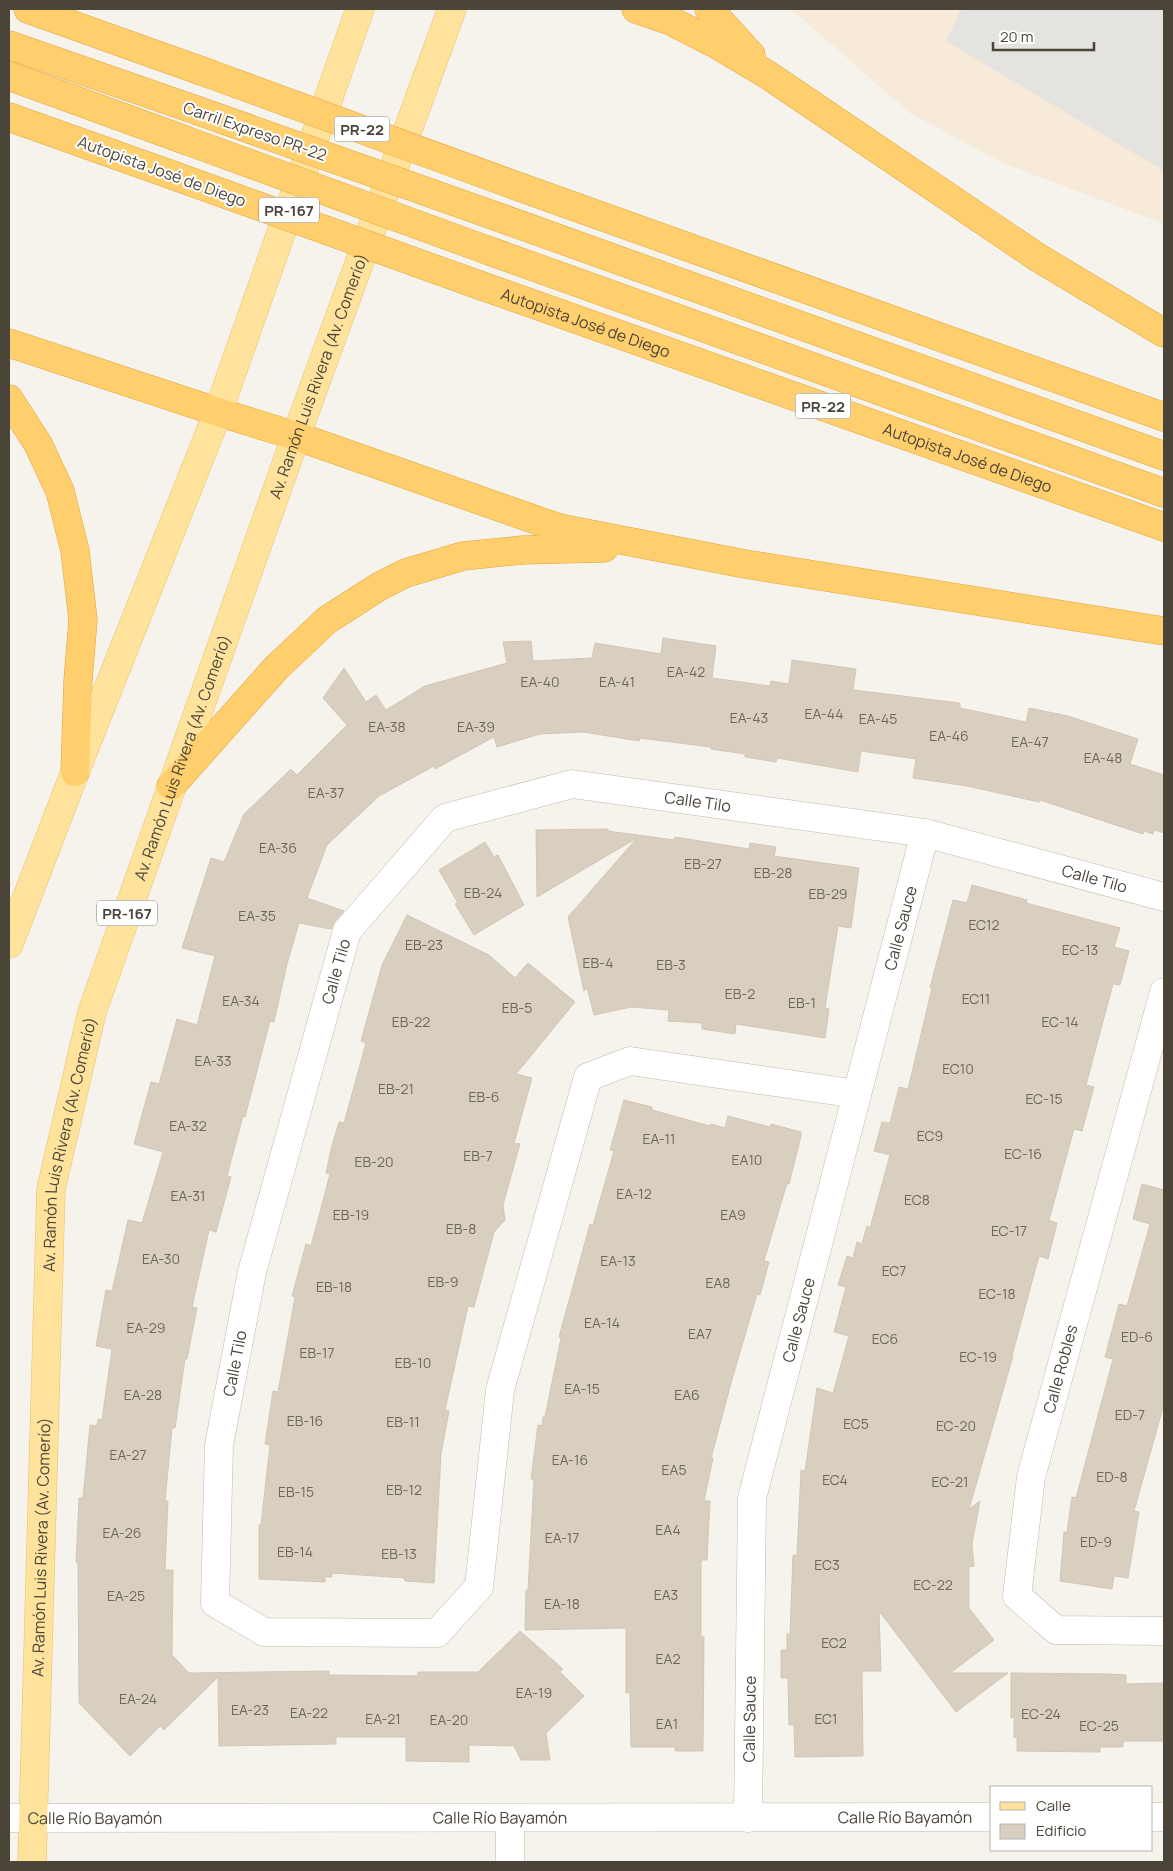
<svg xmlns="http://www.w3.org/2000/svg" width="1173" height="1871" font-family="Manrope,sans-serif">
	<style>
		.commercial { fill: #f7ead8 }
		.parking { fill: #e5e3e0 }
		.building { fill: #d8cfc1; stroke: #d3c7b4 }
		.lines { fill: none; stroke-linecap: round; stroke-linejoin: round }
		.minor-casing { stroke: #c2bbae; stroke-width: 29 }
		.major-casing { stroke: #e6c16a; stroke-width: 29 }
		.highway-casing { stroke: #e0a43c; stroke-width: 29 }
		.minor { stroke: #fff; stroke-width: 28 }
		.major { stroke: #ffe39c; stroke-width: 28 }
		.highway { stroke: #ffcf6e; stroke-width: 28 }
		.highway-bridge-casing { stroke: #e0a43c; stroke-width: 29; stroke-linecap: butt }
		.highway-bridge { stroke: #ffcf6e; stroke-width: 28 }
		.labels { text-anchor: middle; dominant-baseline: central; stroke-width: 4; stroke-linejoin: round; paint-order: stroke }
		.number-label { font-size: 14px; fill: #6e675b }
		.shield { fill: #fff; stroke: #817c74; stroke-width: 1 }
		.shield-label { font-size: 15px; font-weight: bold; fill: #4b4439 }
		.street-label { font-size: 16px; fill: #4b4439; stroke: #fff }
	</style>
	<rect width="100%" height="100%" fill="#f6f3ec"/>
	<path class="commercial" d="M791,9H1164V224L1003,163L911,114Z"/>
	<path class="parking" d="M961,9H1164V171L946,41Z"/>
	<path class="building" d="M663,638L716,646L712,678L770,686L771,681L789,684L792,660L856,669L853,690L960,703V708L1026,722L1029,708L1068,716L1138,739L1130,764L1164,775V833L1154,830L1153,834L1144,831L1143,834L1040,800L1039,802L967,786L913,778L916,759L861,751L858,772L777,758L776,762L745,757V754L711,749V747L640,738L639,741L583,732L540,734L497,747L494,737L435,769L434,766L379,796L327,845L307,898L344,911L335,921L331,929L299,923L287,964L274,1022L270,1021L245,1117L243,1116L227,1176L231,1177L216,1232L209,1230L192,1307L197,1308L187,1359H185L175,1428H172L165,1501H168L165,1570H173L172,1655L189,1673L329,1671V1675L418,1676V1672H478L520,1631L563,1669L560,1672L584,1696L546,1733L550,1760H521L514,1746L469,1745V1762L406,1761V1737H336V1744L219,1746L218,1677L164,1730L160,1726L130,1756L79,1703L78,1562H76L79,1498H83L90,1425L97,1426L98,1419L102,1420L112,1349L96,1346L106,1290L112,1291L128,1220L142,1223L163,1152L134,1144L151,1082L159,1084L177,1019L197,1025L215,956L182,948L211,858L224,862L244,814L291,769L297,775L347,725L323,698L344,668L366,702L376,695L386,710L425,686L507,663L503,642L531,641L533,661L592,658L595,643L661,654Z
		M608,829V831L674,840L675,837L749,849L750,843L776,847L774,856L859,868L851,928L838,926L825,1008L829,1009L825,1038L736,1024L735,1034L702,1029V1023L668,1021L669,1010L631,1007L594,1015L587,988L584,991L568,917L637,838L537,897L536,830Z
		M485,842L494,857L498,855L524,905L474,935L455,904L458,903L439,870Z
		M972,885L1027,900L1026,903L1120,928L1114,947L1129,951L1120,985L1113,984L1086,1085L1094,1087L1082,1131L1074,1129L1049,1220L1057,1223L1048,1259L1039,1256L1012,1356H1013L969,1509L980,1501L972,1544L974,1566L969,1567V1608L994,1640L950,1673H1008L956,1712L879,1611L881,1671H862L863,1756L795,1757L794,1725H789L788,1678H781V1650H787V1634H790L793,1555H797L801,1470L805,1471L817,1388L833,1393L849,1336L834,1332L846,1287L838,1285L847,1256L853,1258L857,1242L862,1244L867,1226L870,1228L890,1155L874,1151L882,1122L890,1123L899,1087L908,1089L932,988H930L953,900L967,903Z
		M407,915L489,955L515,978L528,963L575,1002L516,1074L532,1078L514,1143L520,1144L503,1205L505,1220L494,1232L474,1307L468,1306L445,1410L449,1411L441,1454L434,1583L405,1581L404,1578L332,1573V1577H325V1582L259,1579V1525H261L270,1445L265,1444L273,1391L278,1392L295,1297L292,1296L306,1244L311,1246L330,1174L326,1173L331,1149L339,1122L344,1123L366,1043L361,1041L382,965Z
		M624,1100L652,1107V1110L710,1126L711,1124L725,1128L728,1116L770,1127L771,1124L801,1132V1136L789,1184L787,1183L764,1261L769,1262L760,1295L757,1294L731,1383L711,1458H713L704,1501H710L707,1560H702L701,1563V1637H704L703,1751H675V1747H631L630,1693H626V1628L525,1630L526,1590H528L534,1479H531L538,1425L542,1426L543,1417H545L561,1338L559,1337L590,1224L593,1225L614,1151L610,1150Z
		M1142,1184L1164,1190V1404L1134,1511L1139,1512L1128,1578L1114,1576L1112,1589L1060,1581L1064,1532H1067L1072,1497L1076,1498L1113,1359L1105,1357L1119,1304L1127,1306L1150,1224L1133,1219Z
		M1011,1673L1109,1674L1126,1675V1684L1164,1683V1741H1123V1747H1100V1752L1017,1751V1737L1014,1738V1717L1011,1718Z"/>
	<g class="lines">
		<g class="minor-casing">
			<g id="minor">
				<path d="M1164,992L1031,1477L1017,1596L1056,1630L1164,1631"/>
				<path id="s1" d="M857,1094L630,1061L588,1077L500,1390L479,1587L437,1633L264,1632L215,1603L219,1445L252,1272L347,931L445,818L572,784L925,833L1164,897"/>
				<path d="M1152,1817H1164"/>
				<path id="s2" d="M9,1818L992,1817"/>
				<path d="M510,1818V1862"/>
				<path id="s3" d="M748,1818L752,1498L925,833"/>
			</g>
		</g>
		<g class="major-casing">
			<g id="major">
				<path d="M9,944L75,772L218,412L360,9"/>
				<path id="s4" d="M32,1862L51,1189L92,1012L296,436L452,9"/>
			</g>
		</g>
		<g class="highway-casing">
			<g id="highway">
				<path d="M28,9L210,74"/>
				<path d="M636,9L671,21L716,44L768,75L1037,257L1164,333"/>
				<path d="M709,9L751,55"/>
				<path d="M9,45L196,110"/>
				<path d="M9,76L185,140"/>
				<path d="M9,117L172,175"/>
				<path d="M514,185L1164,417"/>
				<path d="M501,218L1164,456"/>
				<path d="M487,250L1164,493"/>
				<path id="s5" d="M482,286L1164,527"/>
				<path d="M9,343L218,412L296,436L559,528L745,564L1164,631"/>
				<path d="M9,399L38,444L60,491L75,551L83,620L78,681L75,772"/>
				<path d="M171,786L276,668L327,620L380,586L406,573L463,556L523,550L604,548"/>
			</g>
		</g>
		<use href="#minor" class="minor"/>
		<use href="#major" class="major"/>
		<use href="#highway" class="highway"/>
		<g class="highway-bridge-casing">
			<path id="highway-bridge" d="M210,74L514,185
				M196,110L501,218
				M185,140L487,250
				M172,175L482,286"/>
		</g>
		<use href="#highway-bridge" class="highway-bridge"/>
	</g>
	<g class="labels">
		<g class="number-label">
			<text x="686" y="671">EA-42</text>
			<text x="540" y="681">EA-40</text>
			<text x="617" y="681">EA-41</text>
			<text x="824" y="713">EA-44</text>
			<text x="749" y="717">EA-43</text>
			<text x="878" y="718">EA-45</text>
			<text x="387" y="726">EA-38</text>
			<text x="476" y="726">EA-39</text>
			<text x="949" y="735">EA-46</text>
			<text x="1030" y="741">EA-47</text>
			<text x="1103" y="757">EA-48</text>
			<text x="326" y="792">EA-37</text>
			<text x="278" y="847">EA-36</text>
			<text x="703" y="863">EB-27</text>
			<text x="773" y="872">EB-28</text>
			<text x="483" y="892">EB-24</text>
			<text x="828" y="893">EB-29</text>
			<text x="257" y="915">EA-35</text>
			<text x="984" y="924">EC12</text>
			<text x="424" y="944">EB-23</text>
			<text x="1080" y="949">EC-13</text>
			<text x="598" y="962">EB-4</text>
			<text x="671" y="964">EB-3</text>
			<text x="740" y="993">EB-2</text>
			<text x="976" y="998">EC11</text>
			<text x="241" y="1000">EA-34</text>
			<text x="802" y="1002">EB-1</text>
			<text x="517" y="1007">EB-5</text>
			<text x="411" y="1021">EB-22</text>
			<text x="1060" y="1021">EC-14</text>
			<text x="213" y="1060">EA-33</text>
			<text x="958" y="1068">EC10</text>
			<text x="396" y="1088">EB-21</text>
			<text x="484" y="1096">EB-6</text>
			<text x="1044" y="1098">EC-15</text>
			<text x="188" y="1125">EA-32</text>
			<text x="930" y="1135">EC9</text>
			<text x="659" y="1138">EA-11</text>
			<text x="1023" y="1153">EC-16</text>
			<text x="478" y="1155">EB-7</text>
			<text x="747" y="1159">EA10</text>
			<text x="374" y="1161">EB-20</text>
			<text x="634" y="1193">EA-12</text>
			<text x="188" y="1195">EA-31</text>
			<text x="917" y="1199">EC8</text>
			<text x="351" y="1214">EB-19</text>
			<text x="733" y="1214">EA9</text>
			<text x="461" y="1228">EB-8</text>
			<text x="1009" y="1230">EC-17</text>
			<text x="161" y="1258">EA-30</text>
			<text x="618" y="1260">EA-13</text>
			<text x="894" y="1270">EC7</text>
			<text x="443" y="1281">EB-9</text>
			<text x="718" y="1282">EA8</text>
			<text x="334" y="1286">EB-18</text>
			<text x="997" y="1293">EC-18</text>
			<text x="602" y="1322">EA-14</text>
			<text x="146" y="1327">EA-29</text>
			<text x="700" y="1333">EA7</text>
			<text x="1137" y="1336">ED-6</text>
			<text x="885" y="1338">EC6</text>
			<text x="317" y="1352">EB-17</text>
			<text x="978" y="1356">EC-19</text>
			<text x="413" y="1362">EB-10</text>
			<text x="582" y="1388">EA-15</text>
			<text x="143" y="1394">EA-28</text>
			<text x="687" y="1394">EA6</text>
			<text x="1130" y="1414">ED-7</text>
			<text x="305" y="1420">EB-16</text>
			<text x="403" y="1421">EB-11</text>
			<text x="856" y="1423">EC5</text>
			<text x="956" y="1425">EC-20</text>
			<text x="128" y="1454">EA-27</text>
			<text x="570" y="1459">EA-16</text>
			<text x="674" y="1469">EA5</text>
			<text x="1112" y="1476">ED-8</text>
			<text x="835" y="1479">EC4</text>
			<text x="950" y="1481">EC-21</text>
			<text x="404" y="1489">EB-12</text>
			<text x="296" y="1491">EB-15</text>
			<text x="668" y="1529">EA4</text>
			<text x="122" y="1532">EA-26</text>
			<text x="562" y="1537">EA-17</text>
			<text x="1096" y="1541">ED-9</text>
			<text x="295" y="1551">EB-14</text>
			<text x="399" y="1553">EB-13</text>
			<text x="827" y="1564">EC3</text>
			<text x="933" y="1584">EC-22</text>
			<text x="666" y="1594">EA3</text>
			<text x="126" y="1595">EA-25</text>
			<text x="562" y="1603">EA-18</text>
			<text x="834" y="1642">EC2</text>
			<text x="668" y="1658">EA2</text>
			<text x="534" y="1692">EA-19</text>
			<text x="138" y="1698">EA-24</text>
			<text x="250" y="1709">EA-23</text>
			<text x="309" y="1712">EA-22</text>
			<text x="1041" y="1713">EC-24</text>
			<text x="383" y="1718">EA-21</text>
			<text x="826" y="1718">EC1</text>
			<text x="449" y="1719">EA-20</text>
			<text x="667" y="1723">EA1</text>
			<text x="1099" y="1725">EC-25</text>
		</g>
		<g class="shield">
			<rect x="334.5" y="116.5" width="55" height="25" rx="4"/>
			<rect x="259" y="197.5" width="60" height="25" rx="4"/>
			<rect x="795.5" y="393.5" width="55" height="25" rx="4"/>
			<rect x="97" y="900.5" width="60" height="25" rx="4"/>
		</g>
		<g class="shield-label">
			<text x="362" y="129">PR-22</text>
			<text x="289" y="210">PR-167</text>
			<text x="823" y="406">PR-22</text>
			<text x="127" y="913">PR-167</text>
		</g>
		<g class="street-label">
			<text transform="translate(255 131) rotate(19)">Carril Expreso PR-22</text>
			<text transform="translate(162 171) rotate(20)">Autopista José de Diego</text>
			<text stroke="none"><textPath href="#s5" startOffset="110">Autopista José de Diego</textPath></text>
			<text stroke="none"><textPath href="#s4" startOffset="1530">Av. Ramón Luis Rivera (Av. Comerío)</textPath></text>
			<text stroke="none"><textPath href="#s5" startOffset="515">Autopista José de Diego</textPath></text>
			<text stroke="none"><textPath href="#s4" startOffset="1125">Av. Ramón Luis Rivera (Av. Comerío)</textPath></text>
			<text stroke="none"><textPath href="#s1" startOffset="2186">Calle Tilo</textPath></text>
			<text stroke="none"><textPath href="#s1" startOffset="2591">Calle Tilo</textPath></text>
			<text stroke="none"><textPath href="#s3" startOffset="909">Calle Sauce</textPath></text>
			<text stroke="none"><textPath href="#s1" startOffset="1736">Calle Tilo</textPath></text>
			<text stroke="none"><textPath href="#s4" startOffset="720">Av. Ramón Luis Rivera (Av. Comerío)</textPath></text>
			<text stroke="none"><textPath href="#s3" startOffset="504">Calle Sauce</textPath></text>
			<text stroke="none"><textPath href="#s1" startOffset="1331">Calle Tilo</textPath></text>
			<text transform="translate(1060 1369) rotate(-75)">Calle Robles</text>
			<text stroke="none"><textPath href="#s4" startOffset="315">Av. Ramón Luis Rivera (Av. Comerío)</textPath></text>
			<text stroke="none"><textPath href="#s3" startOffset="99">Calle Sauce</textPath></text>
			<text stroke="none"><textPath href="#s2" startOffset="86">Calle Río Bayamón</textPath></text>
			<text stroke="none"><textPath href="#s2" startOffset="491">Calle Río Bayamón</textPath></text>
			<text stroke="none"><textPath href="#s2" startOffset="896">Calle Río Bayamón</textPath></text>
		</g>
	</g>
	<rect width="1173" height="1871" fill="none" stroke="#4b4439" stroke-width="20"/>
	<rect x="990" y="1786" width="162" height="65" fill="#ffffff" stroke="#b7b4b0"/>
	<rect x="1000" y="1802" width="25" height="8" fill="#ffe39c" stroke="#b7b4b0"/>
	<text x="1036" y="1811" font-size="15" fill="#4b4439">Calle</text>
	<rect x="1000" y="1824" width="25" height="15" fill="#d8cfc1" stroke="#b7b4b0"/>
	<text x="1036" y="1836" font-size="15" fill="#4b4439">Edificio</text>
	<path d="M993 42v8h101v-8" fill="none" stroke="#4b4439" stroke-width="2.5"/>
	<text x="1000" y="42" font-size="15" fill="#4b4439" stroke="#ffffff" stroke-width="4" paint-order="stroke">20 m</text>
</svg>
